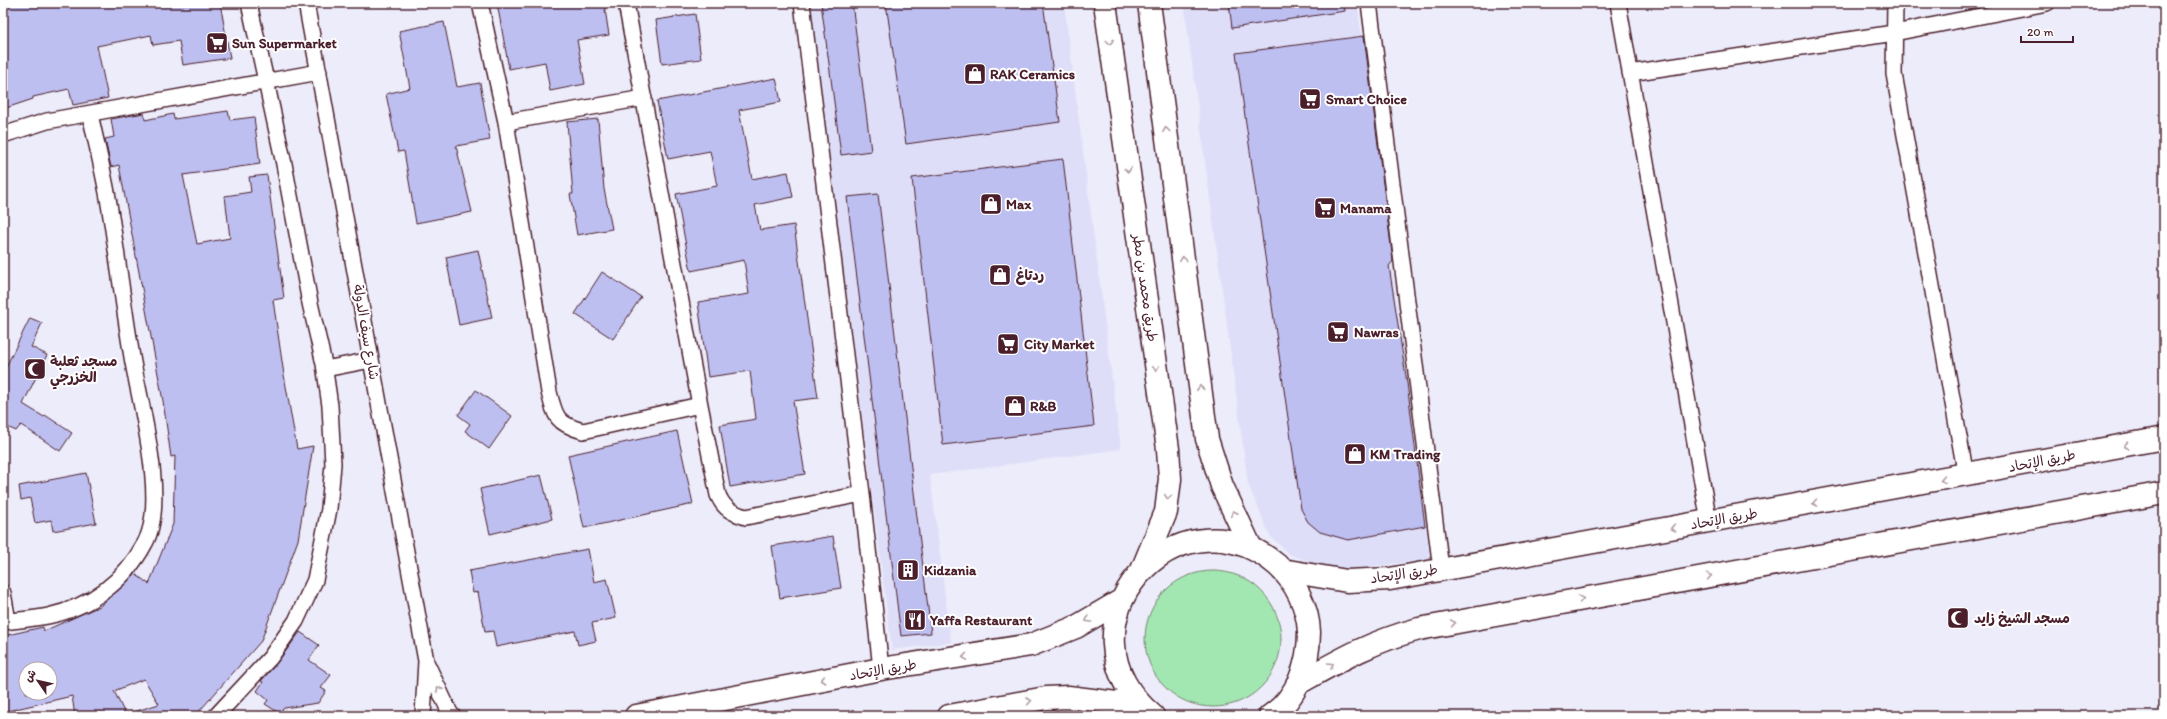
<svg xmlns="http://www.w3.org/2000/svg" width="2167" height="719" font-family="Itim,'Playpen Sans Arabic',sans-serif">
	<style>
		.built { fill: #dedef8 }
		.green { fill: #a2e7b2; stroke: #76836e }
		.building { fill: #bebff1; stroke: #4a1f2b; fill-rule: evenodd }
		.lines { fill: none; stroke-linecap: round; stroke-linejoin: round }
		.street-casing { stroke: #4a1f2b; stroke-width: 18 }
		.secondary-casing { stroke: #4a1f2b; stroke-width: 25 }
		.street { stroke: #fff; stroke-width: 15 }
		.secondary { stroke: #fff; stroke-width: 22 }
		.oneway { stroke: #ae9aa0 }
		.labels { text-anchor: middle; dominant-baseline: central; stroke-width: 4; stroke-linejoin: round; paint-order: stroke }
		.poi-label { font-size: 14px; font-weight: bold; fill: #4a1f2b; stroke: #fff; text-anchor: start }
		.street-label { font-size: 14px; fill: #4a1f2b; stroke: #fff }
	</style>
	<rect width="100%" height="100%" fill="#ececfb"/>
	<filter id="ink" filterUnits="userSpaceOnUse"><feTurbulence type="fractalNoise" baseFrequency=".025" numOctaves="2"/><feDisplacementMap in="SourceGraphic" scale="8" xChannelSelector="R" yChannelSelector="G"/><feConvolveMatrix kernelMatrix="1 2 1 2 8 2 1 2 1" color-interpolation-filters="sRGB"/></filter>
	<g filter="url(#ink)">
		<path class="built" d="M809,3H1064L1121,449L930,475L951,642L892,650Z
			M1184,3H1357L1430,559L1353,569L1323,567L1289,554L1270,536L1248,484Z"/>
		<path class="green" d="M1145 639a68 68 0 1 1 136 0a68 68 0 1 1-136 0Z"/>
		<path class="building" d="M3,3H220L230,58L183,65L179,41L153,45L151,35L97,46L108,98L73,105L69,89L33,97V99L3,109Z
			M497,3H604L609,35L577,40L585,84L550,91L545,62L509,69Z
			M821,3H852L871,151L841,155Z
			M886,3H1043L1060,122L906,144Z
			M1229,3H1344L1345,11L1232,28Z
			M695,14L701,59L662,64L656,20Z
			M444,22L457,87L480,83L490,140L456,146L472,212L416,223L404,151L398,152L386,94L410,88L399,31Z
			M1364,36L1393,261L1389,266L1407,383L1425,526L1348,540L1320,532L1308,522L1301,509L1236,53Z
			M776,78L781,102L739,110L752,179L788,172L793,197L755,205L760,230L794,225L818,398L793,401L805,474L730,487L720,425L756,419L750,371L708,377L698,302L749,294L744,260L691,271L676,194L717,186L710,151L668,159L657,101Z
			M228,111L230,120L254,117L260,164L183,175L197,244L230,238L225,196L251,192L249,177L267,175L284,298L273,300L284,375L297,449L313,446L298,540L261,641L195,716H130V713L159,704L144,679L114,691L126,716H75L72,696L3,712V636L43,627L44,631L100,606L135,574L149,584L173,524L175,456L171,457L163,401L119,165L111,167L105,139L114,137L111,119L144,113L145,120L173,114L174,119ZM26,669H50V693H26Z
			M598,119L604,189L612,229L577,235L570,194H573L567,122Z
			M1063,159L1094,426L943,445L912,178Z
			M878,194L931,633L901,636L847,197Z
			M478,250L492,318L459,325L446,257Z
			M602,272L641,297L613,339L575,314Z
			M30,318L42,323L31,347L47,355L23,404L44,417L45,415L72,433L60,451L21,425L16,431L3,425V373Z
			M476,390L512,416L489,449L465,431L470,424L458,415Z
			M677,431L693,504L584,528L568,455Z
			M86,473L96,523L53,531L51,520L35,523L30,498L21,500L19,486Z
			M541,475L552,519L490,534L480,489Z
			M833,536L841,588L780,598L772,546Z
			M588,549L594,582L607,579L616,618L592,623L596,641L578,645L575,631L496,647L493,631L485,632L478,592L473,593L469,571Z
			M300,632L319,645L309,660L331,675L321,688L326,691L318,703L284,708L279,713L265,704L268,700L257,691L263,682L261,681L277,663Z"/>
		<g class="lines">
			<g class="street-casing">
				<path id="street" d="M306,3L426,661L423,716
					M480,3L506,122L549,392C555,417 557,424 583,431L700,405
					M626,3L700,405L718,495C724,509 732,513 746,517L862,494
					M802,3L862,494L881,669
					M1369,3L1441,569
					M1618,3L1709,522
					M1895,3L1894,74L1966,476
					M1630,73L1894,33L2047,3
					M506,122L644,98
					M3,135L47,121L319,72
					M325,369L371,360
					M3,593L8,621
					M3,622C18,620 33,619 48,616C90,607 125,581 145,543C168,502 140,404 132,357C123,304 117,251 108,198C103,170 96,142 90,114
					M427,664L450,713L453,716
					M216,716L270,658L296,621L315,580L329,509L333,464L330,406L324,364L310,303L284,164L249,3"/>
			</g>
			<g class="secondary-casing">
				<path id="secondary" d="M1105,3L1168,449L1170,479L1166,512L1142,570
					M1149,3L1207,439L1222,486L1251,548
					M1282,570L1347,581L1390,579L2164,438
					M1297,684C1340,660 1370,642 1419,629L2164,493
					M636,716L881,669L1031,645L1076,627L1122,600
					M949,716L1046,698L1068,697L1141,706
					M1153,716C1048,628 1176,480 1277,565C1295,581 1308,607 1309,632C1309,663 1298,698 1270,716"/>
			</g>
			<use href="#street" class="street"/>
			<use href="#secondary" class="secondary"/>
		</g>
		<defs><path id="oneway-chevron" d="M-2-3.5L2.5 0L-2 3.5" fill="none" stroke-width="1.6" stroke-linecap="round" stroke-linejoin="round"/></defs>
		<g class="oneway">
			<use href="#oneway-chevron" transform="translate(1110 42) rotate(82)"/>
			<use href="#oneway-chevron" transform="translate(1166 130) rotate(-97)"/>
			<use href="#oneway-chevron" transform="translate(1128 170) rotate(82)"/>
			<use href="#oneway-chevron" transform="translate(1183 259) rotate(-97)"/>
			<use href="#oneway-chevron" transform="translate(1156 368) rotate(82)"/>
			<use href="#oneway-chevron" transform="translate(1200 388) rotate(-98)"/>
			<use href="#oneway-chevron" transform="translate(2126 446) rotate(169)"/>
			<use href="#oneway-chevron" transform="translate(1943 480) rotate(170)"/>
			<use href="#oneway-chevron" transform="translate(1168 497) rotate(98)"/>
			<use href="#oneway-chevron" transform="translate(1815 503) rotate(170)"/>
			<use href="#oneway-chevron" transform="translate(1234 513) rotate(-116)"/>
			<use href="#oneway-chevron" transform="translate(1673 528) rotate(170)"/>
			<use href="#oneway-chevron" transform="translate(1709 576) rotate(-10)"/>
			<use href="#oneway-chevron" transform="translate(1581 599) rotate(-10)"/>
			<use href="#oneway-chevron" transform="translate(1088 620) rotate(149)"/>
			<use href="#oneway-chevron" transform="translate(1453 623) rotate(-10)"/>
			<use href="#oneway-chevron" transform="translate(965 657) rotate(172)"/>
			<use href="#oneway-chevron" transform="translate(1331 665) rotate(-30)"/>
			<use href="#oneway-chevron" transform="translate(823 680) rotate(169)"/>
			<use href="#oneway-chevron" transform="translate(439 689) rotate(-115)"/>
			<use href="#oneway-chevron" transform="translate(1029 701) rotate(-10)"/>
		</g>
	</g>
	<defs>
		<g id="supermarket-square" transform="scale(1.15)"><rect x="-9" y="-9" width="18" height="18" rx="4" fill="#4a1f2b" stroke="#fff"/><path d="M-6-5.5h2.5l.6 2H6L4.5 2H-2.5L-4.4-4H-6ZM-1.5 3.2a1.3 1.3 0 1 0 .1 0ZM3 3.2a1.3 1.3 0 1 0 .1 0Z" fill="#fff"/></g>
		<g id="shop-square" transform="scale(1.15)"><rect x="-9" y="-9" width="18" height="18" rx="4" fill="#4a1f2b" stroke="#fff"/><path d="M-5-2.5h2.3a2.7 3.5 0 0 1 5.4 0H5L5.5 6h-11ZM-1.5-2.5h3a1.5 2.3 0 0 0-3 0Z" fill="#fff"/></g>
		<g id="mosque-square" transform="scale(1.15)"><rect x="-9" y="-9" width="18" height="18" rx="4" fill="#4a1f2b" stroke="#fff"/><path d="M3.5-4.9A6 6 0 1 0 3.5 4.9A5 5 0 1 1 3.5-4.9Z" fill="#fff"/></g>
		<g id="building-square" transform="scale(1.15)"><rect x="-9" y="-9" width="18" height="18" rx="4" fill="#4a1f2b" stroke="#fff"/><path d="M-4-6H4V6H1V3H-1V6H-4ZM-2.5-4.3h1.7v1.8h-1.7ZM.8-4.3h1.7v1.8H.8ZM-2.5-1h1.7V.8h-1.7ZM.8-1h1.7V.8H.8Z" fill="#fff"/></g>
		<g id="restaurant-square" transform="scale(1.15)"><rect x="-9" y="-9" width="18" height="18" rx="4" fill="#4a1f2b" stroke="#fff"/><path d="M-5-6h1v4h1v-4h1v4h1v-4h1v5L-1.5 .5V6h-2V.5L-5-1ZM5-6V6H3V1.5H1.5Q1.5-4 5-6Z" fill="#fff"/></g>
	</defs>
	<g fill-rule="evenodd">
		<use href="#supermarket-square" x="217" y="43"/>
		<use href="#shop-square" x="975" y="74"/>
		<use href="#supermarket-square" x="1310" y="99"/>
		<use href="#shop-square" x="991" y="204"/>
		<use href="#supermarket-square" x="1325" y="208"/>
		<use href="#shop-square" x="1000" y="275"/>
		<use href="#supermarket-square" x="1338" y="332"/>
		<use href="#supermarket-square" x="1008" y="344"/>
		<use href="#mosque-square" x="35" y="369"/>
		<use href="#shop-square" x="1015" y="406"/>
		<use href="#shop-square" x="1355" y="454"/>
		<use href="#building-square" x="908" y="570"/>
		<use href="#mosque-square" x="1958" y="618"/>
		<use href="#restaurant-square" x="915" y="620"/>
	</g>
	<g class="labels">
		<g class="poi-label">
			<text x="232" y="43">Sun Supermarket</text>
			<text x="990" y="74">RAK Ceramics</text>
			<text x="1326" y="99">Smart Choice</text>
			<text x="1006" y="204">Max</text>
			<text x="1340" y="208">Manama</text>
			<text x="1016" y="275">ردتاغ</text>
			<text x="1354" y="332">Nawras</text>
			<text x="1024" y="344">City Market</text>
			<text x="50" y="361">مسجد ثعلبة<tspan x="50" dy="16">الخزرجي</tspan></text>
			<text x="1030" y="406">R&amp;B</text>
			<text x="1370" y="454">KM Trading</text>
			<text x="924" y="570">Kidzania</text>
			<text x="1974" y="618">مسجد الشيخ زايد</text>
			<text x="930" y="620">Yaffa Restaurant</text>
		</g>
		<g class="street-label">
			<text transform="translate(1145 288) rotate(82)">طريق محمد بن مطر</text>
			<text transform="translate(366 332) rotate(80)">شارع سيف الدولة</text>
			<text transform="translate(2042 461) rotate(-11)">طريق اﻹتحاد</text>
			<text transform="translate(1724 519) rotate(-10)">طريق اﻹتحاد</text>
			<text transform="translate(1404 574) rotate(-8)">طريق اﻹتحاد</text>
			<text transform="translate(883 670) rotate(-10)">طريق اﻹتحاد</text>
		</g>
	</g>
	<rect width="2167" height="719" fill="none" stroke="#fff" stroke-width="16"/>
	<rect x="8" y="8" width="2151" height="703" fill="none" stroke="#4a1f2b" stroke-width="1.5" filter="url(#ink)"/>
	<g transform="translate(38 681) rotate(304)"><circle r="19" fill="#ffffff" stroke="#b7a5aa"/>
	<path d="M0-3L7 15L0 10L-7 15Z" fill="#4a1f2b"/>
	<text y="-6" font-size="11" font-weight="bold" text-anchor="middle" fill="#4a1f2b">ش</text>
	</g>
	<path d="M2021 36v6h52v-6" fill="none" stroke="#4a1f2b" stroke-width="2"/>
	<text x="2027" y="36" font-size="12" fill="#4a1f2b" stroke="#ffffff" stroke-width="3" paint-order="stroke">20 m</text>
</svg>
